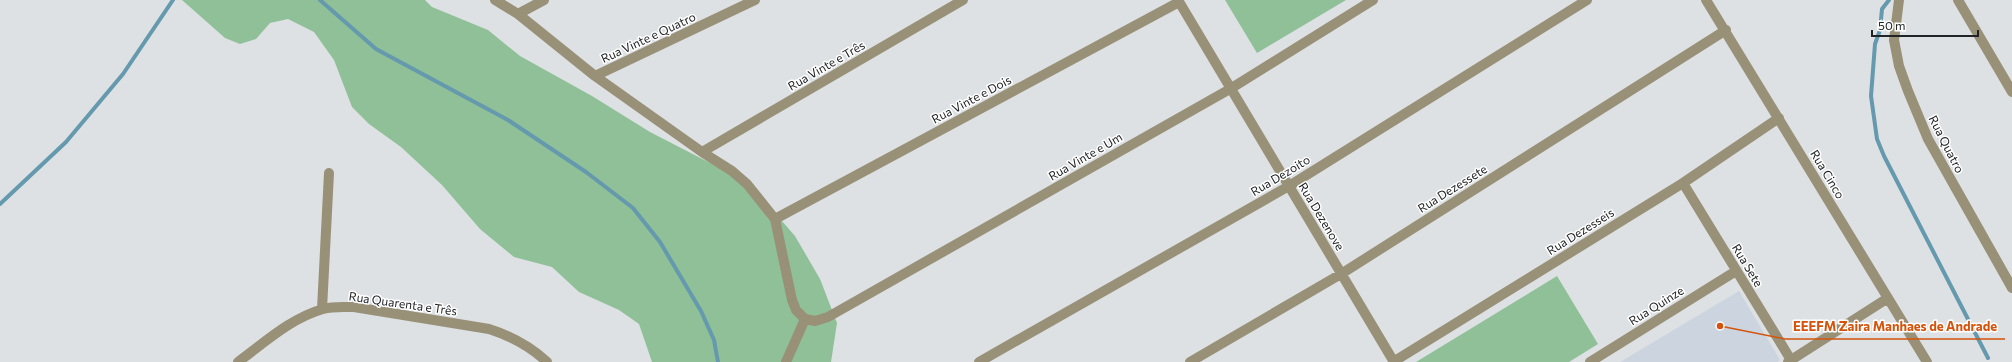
<svg xmlns="http://www.w3.org/2000/svg" width="2012" height="362" font-family="Commissioner,sans-serif">
	<style>
		.built { fill: #ccd5df }
		.green { fill: #8fc098 }
		.lines { fill: none; stroke-linecap: round; stroke-linejoin: round }
		.stream { stroke: #6599ae; stroke-width: 4 }
		.street { stroke: #989178; stroke-width: 10 }
		.labels { text-anchor: middle; dominant-baseline: central; stroke-width: 3; stroke-linejoin: round; paint-order: stroke }
		.street-label { font-size: 12px; fill: #222325; stroke: #fff }
		.leader { fill: none; stroke: #d4540e; stroke-width: 1.5 }
		.callout-dot { fill: #d4540e; stroke: #fff; stroke-width: 1.5 }
		.callout-label { font-size: 13px; text-anchor: middle; font-weight: bold; fill: #d4540e; stroke: #fff; stroke-width: 3; stroke-linejoin: round; paint-order: stroke }
	</style>
	<rect width="100%" height="100%" fill="#dde1e4"/>
	<path class="built" d="M1739,291L1780,360L1777,362H1620Z"/>
	<path class="green" d="M182,0H425L432,7L488,30L520,56L592,96L650,132L749,183L795,236L820,279L837,323L831,362H652L639,324L619,310L579,292L552,267L514,257L480,229L442,185L401,147L369,124L352,107L334,60L314,32L288,19L270,23L256,39L240,44L225,38Z
		M1225,0H1346L1257,53Z
		M1557,276L1598,344L1569,362H1416Z"/>
	<g class="lines">
		<path class="stream" d="M320,0L376,49L508,120L586,172L633,208L660,242L701,311L714,340L718,362
			M1889,0L1882,9L1880,30L1875,44L1871,96L1877,139L1884,156L1988,358
			M0,204L66,142L123,74L173,0"/>
		<path class="street" d="M495,0L518,14L595,76L702,152L732,171L747,184L775,219L792,300L796,310L805,319
			M1178,0L1394,362
			M1706,0L1927,362
			M1899,0L1894,40L1899,66L1908,91L1928,139L2012,288
			M1958,0L2012,92
			M518,14L544,0
			M595,76L755,0
			M702,152L963,0
			M1683,183L1791,360
			M775,219L1179,2
			M322,309L329,173
			M805,319L815,321L828,317L1230,89L1373,0
			M238,362C264,343 291,318 323,309C333,306 343,307 354,307L489,329C511,336 530,346 547,362
			M786,362L805,319
			M979,362L1289,186L1587,0
			M1190,362L1341,274L1726,30
			M1393,362L1683,183L1779,118
			M1590,362L1736,271
			M1788,362L1888,298"/>
	</g>
	<g class="labels">
		<g class="street-label">
			<text transform="translate(648 37) rotate(-25)">Rua Vinte e Quatro</text>
			<text transform="translate(826 65) rotate(-30)">Rua Vinte e Três</text>
			<text transform="translate(971 99) rotate(-28)">Rua Vinte e Dois</text>
			<text transform="translate(1947 144) rotate(63)">Rua Quatro</text>
			<text transform="translate(1085 156) rotate(-30)">Rua Vinte e Um</text>
			<text transform="translate(1828 174) rotate(59)">Rua Cinco</text>
			<text transform="translate(1280 175) rotate(-31)">Rua Dezoito</text>
			<text transform="translate(1452 188) rotate(-32)">Rua Dezessete</text>
			<text transform="translate(1322 216) rotate(59)">Rua Dezenove</text>
			<text transform="translate(1580 231) rotate(-32)">Rua Dezesseis</text>
			<text transform="translate(1748 265) rotate(59)">Rua Sete</text>
			<text transform="translate(403 303) rotate(8)">Rua Quarenta e Três</text>
			<text transform="translate(1656 305) rotate(-32)">Rua Quinze</text>
		</g>
	</g>
	<path class="leader" d="M1720 326L1785 339H2005"/>
	<circle class="callout-dot" cx="1720" cy="326" r="4"/>
	<g class="callout-label">
		<text x="1895" y="331">EEEFM Zaira Manhaes de Andrade</text>
	</g>
	<path d="M1872 30v6h106v-6" fill="none" stroke="#222325" stroke-width="2"/>
	<text x="1878" y="30" font-size="12" fill="#222325" stroke="#ffffff" stroke-width="3" paint-order="stroke">50 m</text>
</svg>
